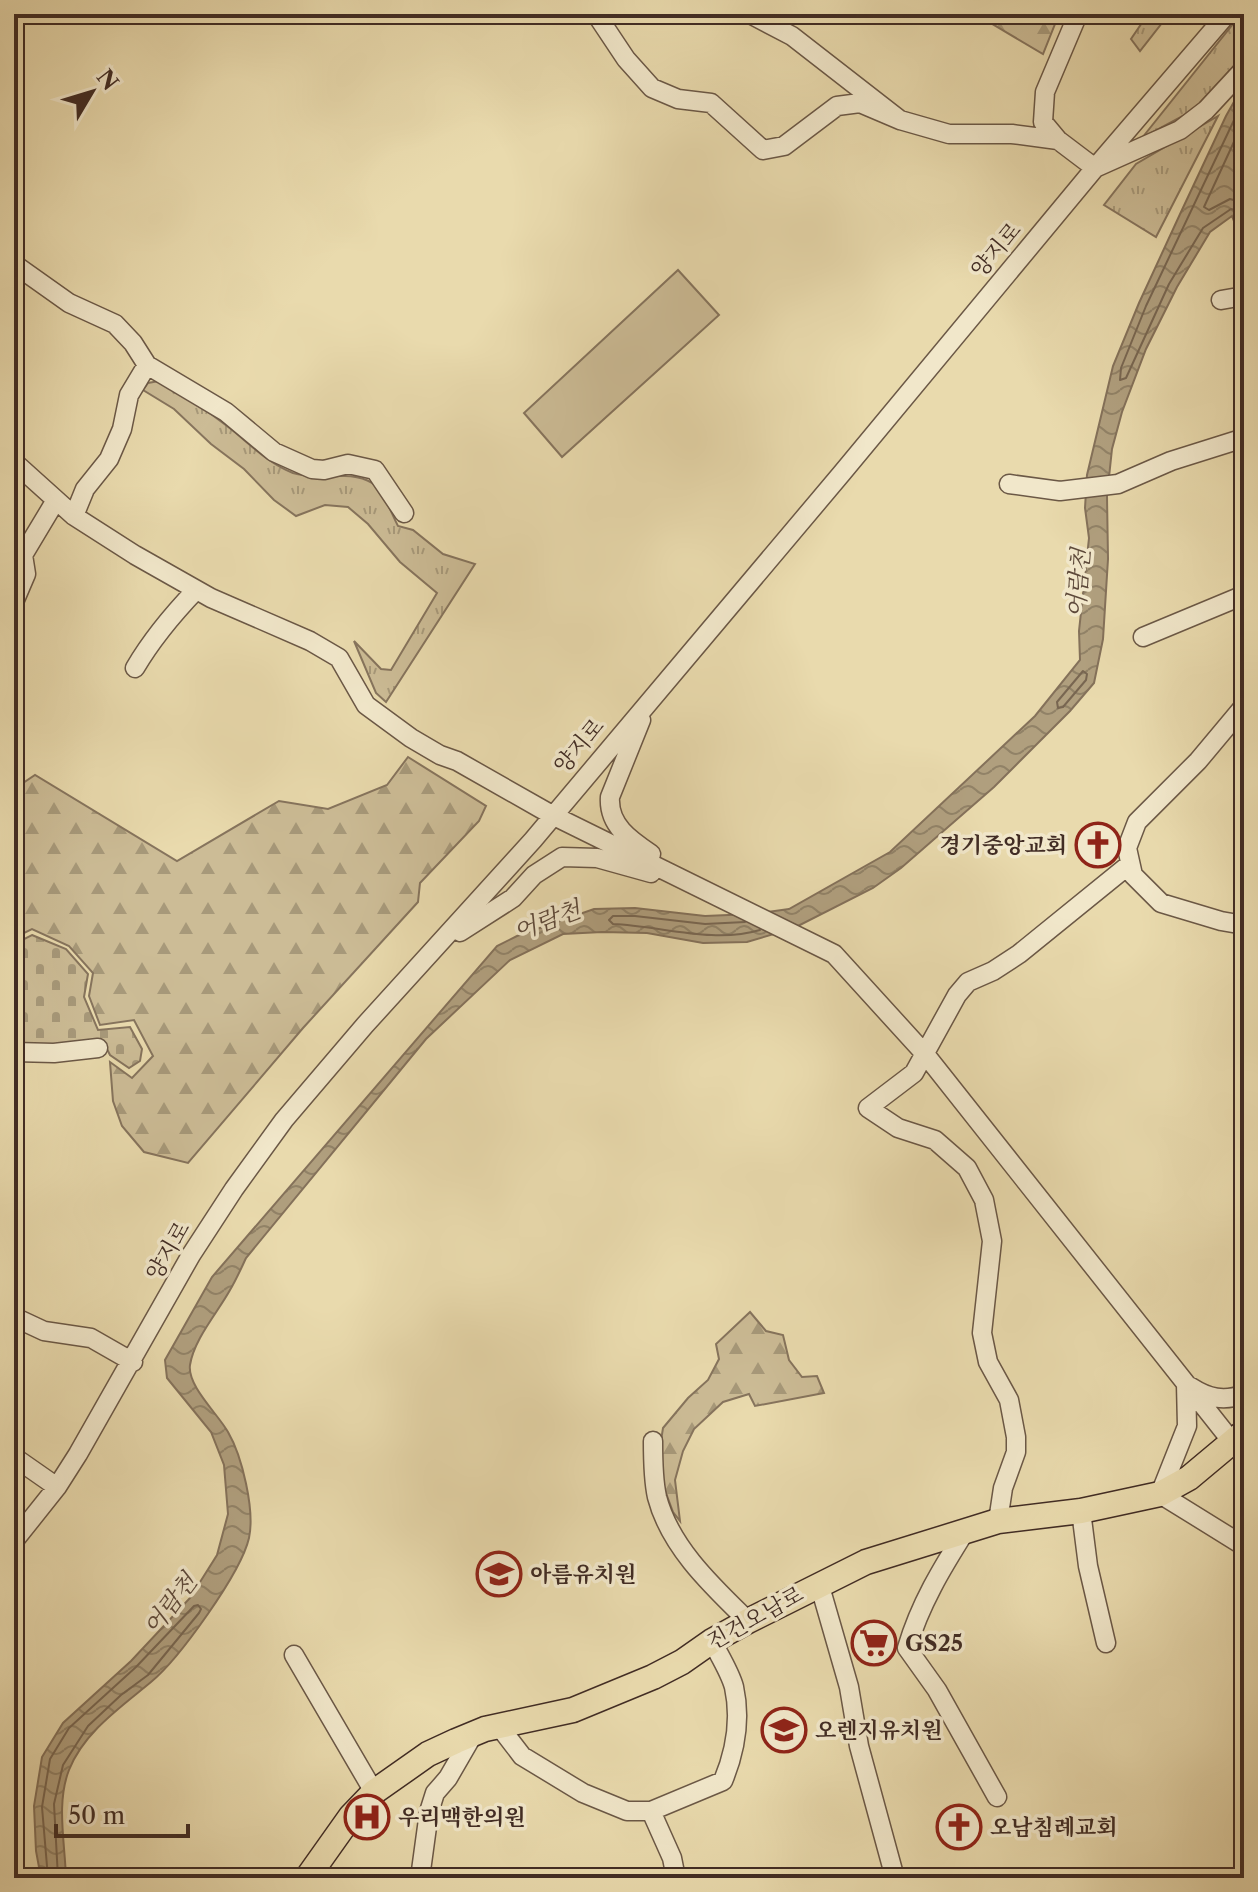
<svg xmlns="http://www.w3.org/2000/svg" width="1258" height="1892" font-family="'Libre Caslon Text','Noto Serif KR',serif">
	<style>
		.grass { fill: url(#grass-tufts); stroke: #86745d; stroke-width: 2 }
		.forest { fill: url(#forest-firs); stroke: #86745d; stroke-width: 2 }
		.cemetery { fill: url(#cemetery-stones); stroke: #86745d; stroke-width: 2 }
		.garden { fill: #ccbc96; stroke: #86745d; stroke-width: 2 }
		.water { fill: url(#water-waves); stroke: #84715a; stroke-width: 2 }
		.lines { fill: none; stroke-linecap: round; stroke-linejoin: round }
		.shore { stroke: #786651; stroke-width: 2 }
		.minor-casing { stroke: #6b5846; stroke-width: 21 }
		.major-casing { stroke: #412c24; stroke-width: 27 }
		.minor { stroke: #f1e7ca; stroke-width: 18 }
		.major { stroke: #e9daad; stroke-width: 24 }
		.labels { text-anchor: middle; dominant-baseline: central; stroke-width: 7; stroke-linejoin: round; paint-order: stroke }
		.street-label { font-size: 22px; fill: #412c24; stroke: #f1e7ca }
		.poi-label { font-size: 22px; font-weight: bold; fill: #412c24; stroke: #f1e7ca; text-anchor: start }
		.water-label { font-size: 24px; font-style: italic; fill: #5d493a; stroke: #f1e7ca }
	</style>
	<defs>
		<pattern id="grass-tufts" width="24" height="20" patternUnits="userSpaceOnUse" patternTransform="scale(2)"><rect width="24" height="20" fill="#ccbc96"/><path d="M3 7l-1-3M5 7V3M7 7l1-3M15 17l-1-3M17 17v-4M19 17l1-3" fill="none" stroke="#a7997a"/></pattern>
		<pattern id="forest-firs" width="22" height="20" patternUnits="userSpaceOnUse" patternTransform="scale(2)"><rect width="22" height="20" fill="#ccbc96"/><path d="M5 1l3.5 6h-7zM16 11l3.5 6h-7z" fill="#a7997a"/></pattern>
		<pattern id="cemetery-stones" width="16" height="16" patternUnits="userSpaceOnUse" patternTransform="scale(2)"><rect width="16" height="16" fill="#ccbc96"/><path d="M2 7V4a2 2 0 0 1 4 0v3zM10 15v-3a2 2 0 0 1 4 0v3z" fill="#a7997a"/></pattern>
		<pattern id="water-waves" width="16" height="10" patternUnits="userSpaceOnUse" patternTransform="scale(2)"><rect width="16" height="10" fill="#b09f7e"/><path d="M0 5q4-4 8 0t8 0" fill="none" stroke="#918267"/></pattern>
	</defs>
	<rect width="100%" height="100%" fill="#e9daad"/>
	<filter id="stains"><feTurbulence type="fractalNoise" baseFrequency=".0025" numOctaves="4"/><feColorMatrix values="0 0 0 0 .2 0 0 0 0 .09 0 0 0 0 .02 0 0 0 .5 -.17"/></filter>
	<radialGradient id="worn" r=".72"><stop offset=".6" stop-color="#630" stop-opacity="0"/><stop offset="1" stop-color="#630" stop-opacity=".3"/></radialGradient>
	<path class="grass" d="M1148,14H1169L1140,51L1131,39Z
		M1241,14H1244V55L1194,110L1142,138Z
		M1218,116L1156,237L1104,205L1136,164Z
		M159,381C183,395 205,409 227,426C248,442 267,463 293,473C318,481 349,469 372,483C384,491 391,513 398,526L413,530L443,554L475,564L386,702L376,693L354,641L381,669L391,670L437,593L400,562L368,524L348,507L325,505L296,516L274,500L244,469L211,444L174,409L143,390L148,383Z"/>
	<path class="forest" d="M944,14H1059L1043,54L977,15L947,17Z
		M408,757L486,806L479,821L420,883L418,902L303,1028L188,1163L144,1152L122,1126L113,1101L110,1062L132,1078L153,1056L134,1020L100,1025L89,996L93,973L69,946L32,929L14,938V785L17,787L35,775L177,861L279,801L328,809L387,785Z
		M750,1312L766,1331L783,1335L789,1360L802,1377L817,1376L824,1393L755,1406L749,1394L723,1402L694,1429L683,1451L675,1480L680,1521L673,1512L663,1485L660,1447L663,1428L688,1398L708,1380L719,1359L716,1344Z"/>
	<path class="cemetery" d="M32,935L66,949L88,974L84,997L98,1030L130,1027L142,1049L140,1061L129,1068L110,1055L103,1041L41,1045L14,1044V944Z"/>
	<path class="garden" d="M678,270L719,315L562,457L524,413Z"/>
	<path class="water" d="M1244,84V260L1243,243L1232,216L1210,232L1177,287L1146,349L1122,412L1112,449L1107,496L1108,559L1103,639L1094,683L1070,711L994,787L901,868L873,888L794,928L747,942L703,943L647,933L602,932L563,934L510,960L426,1039L246,1258C241,1269 236,1280 230,1290C218,1312 194,1339 190,1365C187,1386 218,1414 228,1432C242,1456 255,1510 249,1538C241,1573 179,1659 151,1682C121,1707 84,1732 69,1770C56,1803 65,1843 66,1878H41L36,1851L34,1806L42,1757L63,1723L131,1661L190,1598L217,1555L228,1514L224,1465L211,1432L167,1378L165,1360L212,1277L497,946L517,936L594,909L635,908L705,916L752,914L789,909L890,852L1035,716L1080,660L1079,631L1089,538L1085,508L1087,475L1113,366L1139,303L1181,212L1226,116Z"/>
	<g class="lines">
		<path class="shore" d="M1244,99L1146,306L1121,368L1120,380L1126,378L1169,284L1203,228L1231,209L1239,211L1244,222
			M1244,120L1204,207L1209,210L1230,199L1244,203
			M1083,671L1087,674L1086,680L1063,707L1058,708L1057,702Z
			M745,922L705,924L635,916H613L609,920L613,924C661,926 713,944 760,930
			M48,1878L42,1807L50,1759L69,1728L136,1667L194,1606L198,1605L201,1609L199,1613L148,1675L121,1695L88,1726L63,1765L54,1804L58,1878"/>
		<g class="minor-casing">
			<path id="minor" d="M596,14L626,59L652,88L678,99L711,103L763,150L784,146L837,106L860,103L900,120
				M750,14L792,36L900,120L949,134H1012L1058,140
				M1078,14L1045,92L1043,122L1058,140L1095,168L1180,130L1206,110L1244,69
				M14,264L69,303L115,324L133,343L147,365L226,412L274,452L312,469L324,470L348,464L375,470L404,513
				M1221,300L1244,296
				M14,462L74,516L135,555L211,598L310,641L339,658L366,705L411,738L440,755L457,761L552,815L834,954L925,1054L1233,1443
				M1009,484L1060,491L1118,484L1171,461L1244,438
				M74,516L85,489L109,459L122,429L129,395L147,365
				M14,602L26,574L23,555L56,500
				M1143,637L1244,595
				M135,668C152,639 173,614 196,590
				M1244,706L1198,761L1137,822L1127,848L1133,875L1161,903L1221,921L1244,925
				M641,720L610,797C608,825 630,840 651,854
				M460,932L513,898L534,875L562,857L597,858L651,873
				M14,1052L54,1053L98,1048
				M14,1317L44,1331L91,1338L133,1362
				M1186,1384L1187,1426L1160,1494L1244,1546
				M1191,1387C1208,1398 1224,1402 1244,1394
				M653,1441C653,1459 653,1479 657,1497C670,1547 712,1586 748,1621
				M14,1457L57,1487
				M1081,1511L1088,1566L1106,1643
				M998,1521L1003,1488L1016,1452V1437L1009,1400L988,1362L982,1333L992,1241L984,1200L967,1168L935,1140L898,1128L868,1108L914,1073L957,995L968,982L993,971L1019,954L1130,864
				M966,1530C942,1568 920,1604 907,1648L937,1690L997,1797
				M14,1541L57,1487L78,1454L191,1255L234,1189L284,1120L365,1025L533,840L842,473L1095,168L1227,14
				M819,1583L849,1687L859,1746L895,1878
				M294,1655L374,1792
				M499,1726L522,1756L583,1793L627,1811H651L723,1781C735,1752 741,1719 734,1687C730,1672 719,1655 712,1641
				M651,1811L672,1858L676,1878
				M420,1878L429,1812L435,1793L448,1778L474,1733"/>
		</g>
		<g class="major-casing">
			<path id="major" d="M307,1878L351,1816L374,1792L428,1754L456,1741L485,1729L573,1710L653,1677L682,1662L712,1641L748,1621L866,1562L998,1521L1081,1511L1160,1494L1189,1478L1244,1432"/>
		</g>
		<use href="#minor" class="minor"/>
		<use href="#major" class="major"/>
	</g>
	<defs>
		<g id="church-ring" transform="scale(2.3)"><circle r="9.5" fill="#f1e7ca" stroke="#8f2418" stroke-width="1.5"/><path d="M-1.2-6h2.4v3.5h3.3v2.4h-3.3V6h-2.4V-.1h-3.3v-2.4h3.3Z" fill="#8f2418"/></g>
		<g id="school-ring" transform="scale(2.3)"><circle r="9.5" fill="#f1e7ca" stroke="#8f2418" stroke-width="1.5"/><path d="M0-5L7-2L0 1L-7-2ZM-4 1L0 2.5L4 1V4Q0 6-4 4Z" fill="#8f2418"/></g>
		<g id="supermarket-ring" transform="scale(2.3)"><circle r="9.5" fill="#f1e7ca" stroke="#8f2418" stroke-width="1.5"/><path d="M-6-5.5h2.5l.6 2H6L4.5 2H-2.5L-4.4-4H-6ZM-1.5 3.2a1.3 1.3 0 1 0 .1 0ZM3 3.2a1.3 1.3 0 1 0 .1 0Z" fill="#8f2418"/></g>
		<g id="hospital-ring" transform="scale(2.3)"><circle r="9.5" fill="#f1e7ca" stroke="#8f2418" stroke-width="1.5"/><path d="M-5-5h3v3.5h4V-5h3V5h-3V1.5h-4V5h-3Z" fill="#8f2418"/></g>
	</defs>
	<g fill-rule="evenodd">
		<use href="#church-ring" x="1098" y="845"/>
		<use href="#school-ring" x="499" y="1574"/>
		<use href="#supermarket-ring" x="874" y="1643"/>
		<use href="#school-ring" x="784" y="1730"/>
		<use href="#hospital-ring" x="367" y="1817"/>
		<use href="#church-ring" x="959" y="1827"/>
	</g>
	<g class="labels">
		<g class="street-label">
			<text transform="translate(996 250) rotate(-50)">양지로</text>
			<text transform="translate(579 746) rotate(-50)">양지로</text>
			<text transform="translate(168 1251) rotate(-60)">양지로</text>
			<text transform="translate(755 1618) rotate(-29)">진건오남로</text>
		</g>
		<g class="poi-label">
			<text x="1067" y="845" text-anchor="end">경기중앙교회</text>
			<text x="530" y="1574">아름유치원</text>
			<text x="905" y="1643">GS25</text>
			<text x="815" y="1730">오렌지유치원</text>
			<text x="398" y="1817">우리맥한의원</text>
			<text x="990" y="1827">오남침례교회</text>
		</g>
		<g class="water-label">
			<text transform="translate(1078 583) rotate(-85)">어람천</text>
			<text transform="translate(547 920) rotate(-20)">어람천</text>
			<text transform="translate(170 1604) rotate(-52)">어람천</text>
		</g>
	</g>
	<rect width="1258" height="1892" fill="none" stroke="#e9daad" stroke-width="48"/>
	<rect x="16" y="16" width="1226" height="1860" fill="none" stroke="#412c24" stroke-width="4"/>
	<rect x="24" y="24" width="1210" height="1844" fill="none" stroke="#412c24" stroke-width="2"/>
	<g transform="translate(92 92) rotate(52)" stroke="#f1e7ca" stroke-width="6" paint-order="stroke">
	<path d="M0-6L14 30L0 20L-14 30Z" fill="#412c24"/>
	<text y="-12" font-size="22" font-weight="bold" text-anchor="middle" fill="#412c24">N</text>
	</g>
	<path d="M56 1824v12h132v-12" fill="none" stroke="#412c24" stroke-width="4"/>
	<text x="68" y="1824" font-size="24" fill="#412c24" stroke="#f1e7ca" stroke-width="6" paint-order="stroke">50 m</text>
	<rect width="100%" height="100%" filter="url(#stains)"/>
	<rect width="100%" height="100%" fill="url(#worn)"/>
</svg>
